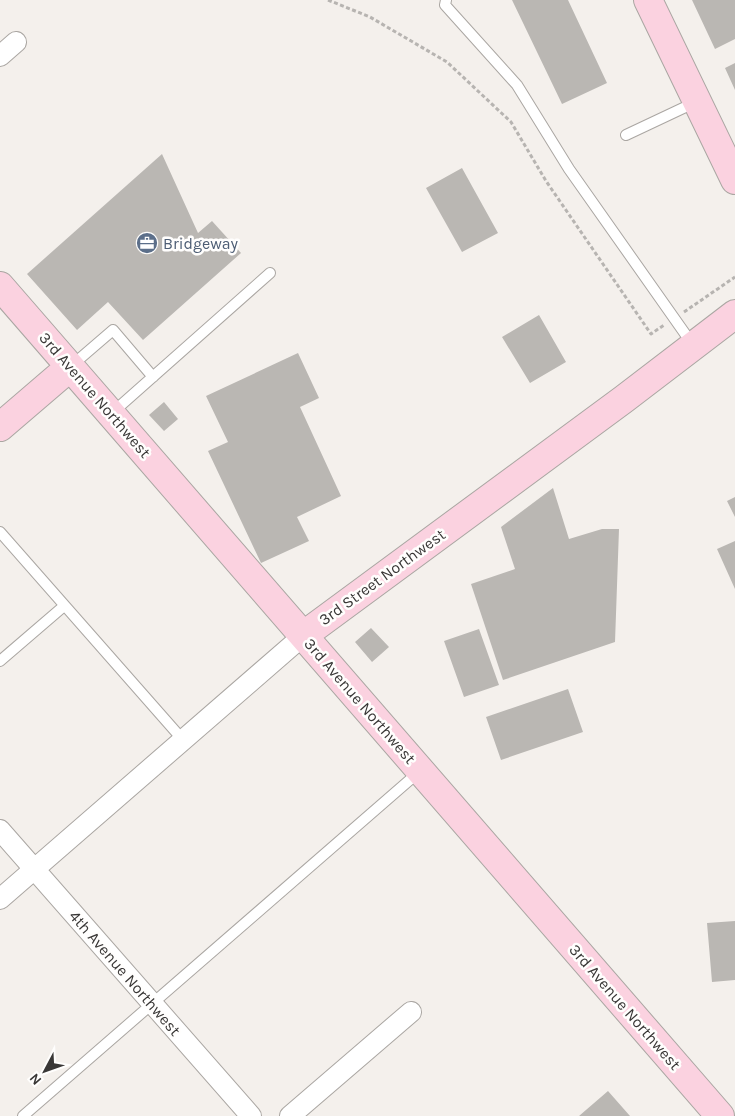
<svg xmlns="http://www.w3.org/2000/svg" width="735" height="1116" font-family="Karla,sans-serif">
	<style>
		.building { fill: #bab7b3 }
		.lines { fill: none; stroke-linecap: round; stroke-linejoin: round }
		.lane-casing { stroke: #aaa6a2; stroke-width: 12 }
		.street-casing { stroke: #aaa6a2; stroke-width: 22 }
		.secondary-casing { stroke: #aaa6a2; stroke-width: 30 }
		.path { stroke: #b7b4b1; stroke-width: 3; stroke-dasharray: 4 2.5; stroke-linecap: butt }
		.lane { stroke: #fff; stroke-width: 10 }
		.street { stroke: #fff; stroke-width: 20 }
		.secondary { stroke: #fbd2e0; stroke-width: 28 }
		.labels { text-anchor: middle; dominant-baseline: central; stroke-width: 5; stroke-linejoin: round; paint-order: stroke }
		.service-label { font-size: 16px; fill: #4e5e75; stroke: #fffefd; text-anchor: start }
		.street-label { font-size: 16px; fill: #393736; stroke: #fffefd }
	</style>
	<rect width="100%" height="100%" fill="#f4f0ec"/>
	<path class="building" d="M512,0H568L607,83L562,104Z
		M692,0H735V39L715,49Z
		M735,63V90L725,68Z
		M162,154L198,233L212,221L241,253L143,340L108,302L77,330L27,274Z
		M462,168L498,233L462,252L426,188Z
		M539,315L566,362L530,383L502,337Z
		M298,353L319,398L300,407L341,496L297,517L309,541L261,563L208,451L228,442L206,396Z
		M164,402L178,419L164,431L149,415Z
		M553,488L569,539L602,529H619L615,642L503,680L471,584L515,569L501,527Z
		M735,497V517L727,501Z
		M735,541V589L717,549Z
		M371,628L389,647L372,662L355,642Z
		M479,629L499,685L464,697L444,641Z
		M568,689L583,732L501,760L486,717Z
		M735,921V980L712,982L707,923Z
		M608,1091L630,1116H579Z"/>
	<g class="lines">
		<g class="lane-casing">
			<path id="lane" d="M446,0L445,5L517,85L569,169L693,345
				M626,135L696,102
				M70,367L113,330L153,377
				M112,413L270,273
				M0,532L183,740
				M0,661L64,606
				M23,1116L420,771"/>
		</g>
		<g class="street-casing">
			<path id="street" d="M0,56L16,42
				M0,830L251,1116
				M0,899L304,635
				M290,1116L411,1012"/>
		</g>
		<g class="secondary-casing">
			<path id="secondary" d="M648,0L735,180
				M0,286L720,1116
				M0,427L70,367
				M304,635L624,399L735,314"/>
		</g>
		<path class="path" d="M328,0L370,17L447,62L511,122L546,181L651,334L664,325
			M684,312L735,277"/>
		<use href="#lane" class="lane"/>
		<use href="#street" class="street"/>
		<use href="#secondary" class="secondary"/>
	</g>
	<defs>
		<g id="office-disc" transform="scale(1.125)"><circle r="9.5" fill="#5c6f8a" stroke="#fffefd"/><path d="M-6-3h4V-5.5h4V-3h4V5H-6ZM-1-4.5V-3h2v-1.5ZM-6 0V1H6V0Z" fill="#fff"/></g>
	</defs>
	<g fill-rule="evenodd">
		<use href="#office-disc" x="147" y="243"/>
	</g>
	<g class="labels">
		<g class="service-label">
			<text x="163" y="243">Bridgeway</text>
		</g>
		<g class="street-label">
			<text transform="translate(95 395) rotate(49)">3rd Avenue Northwest</text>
			<text transform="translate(382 577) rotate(-36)">3rd Street Northwest</text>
			<text transform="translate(360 701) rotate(49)">3rd Avenue Northwest</text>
			<text transform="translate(125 973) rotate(49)">4th Avenue Northwest</text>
			<text transform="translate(625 1007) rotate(49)">3rd Avenue Northwest</text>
		</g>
	</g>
	<g transform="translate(45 1071) rotate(229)" stroke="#fffefd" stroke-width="4" paint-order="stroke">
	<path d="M0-4L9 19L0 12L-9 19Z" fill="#393736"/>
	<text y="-8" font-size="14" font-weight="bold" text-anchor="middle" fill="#393736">N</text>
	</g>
</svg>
